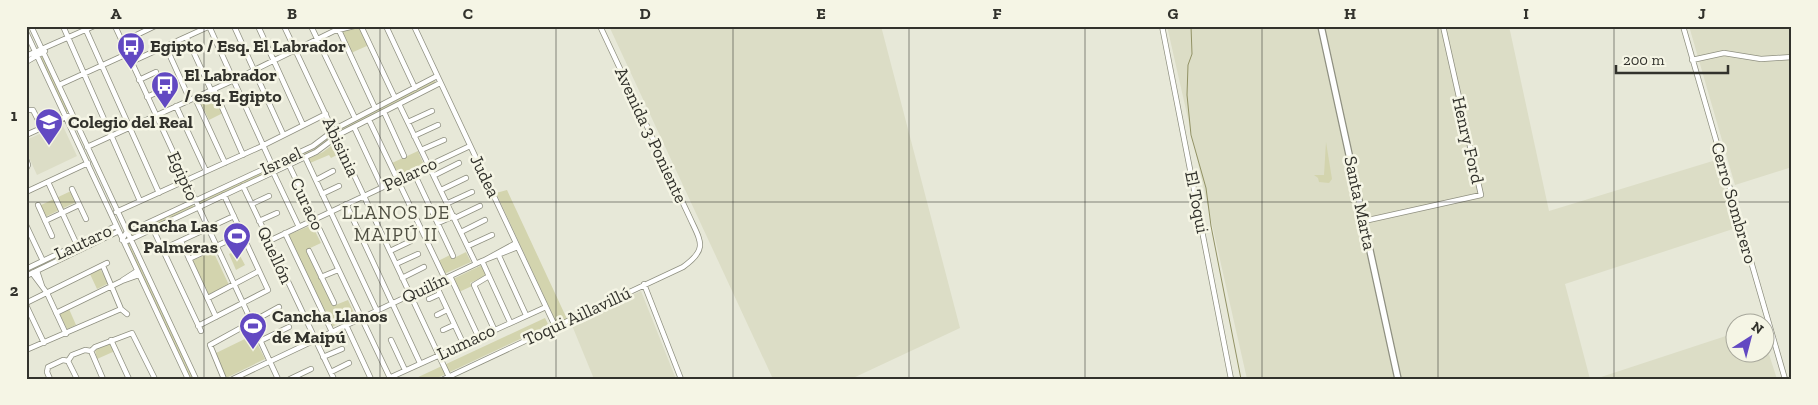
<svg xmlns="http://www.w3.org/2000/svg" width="1818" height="405" font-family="'Zilla Slab',serif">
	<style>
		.built { fill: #dcddc6 }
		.green { fill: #d3d4ae }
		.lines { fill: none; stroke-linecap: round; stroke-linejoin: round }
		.stream { stroke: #929265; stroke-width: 1 }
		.minor-casing { stroke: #8f9081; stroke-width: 6 }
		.major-casing { stroke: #8f9081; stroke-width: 8 }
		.minor { stroke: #fff; stroke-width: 4.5 }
		.major { stroke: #fff; stroke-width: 5.5 }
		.grid { fill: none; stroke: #32322c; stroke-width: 1; stroke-opacity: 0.55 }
		.labels { text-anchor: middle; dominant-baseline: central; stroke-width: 5; stroke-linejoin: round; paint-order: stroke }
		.poi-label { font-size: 18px; font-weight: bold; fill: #32322c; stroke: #f5f5e5; text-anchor: start }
		.street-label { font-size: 18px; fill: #32322c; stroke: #f5f5e5 }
		.neighbourhood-label { font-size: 19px; letter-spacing: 1px; fill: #4f4f42; stroke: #f5f5e5 }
		.neatline { fill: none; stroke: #32322c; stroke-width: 2 }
		.grid-label { font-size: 16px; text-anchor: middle; font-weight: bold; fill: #32322c }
	</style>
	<rect width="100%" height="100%" fill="#e7e8d8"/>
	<path class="built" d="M609,26H881L960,328L851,379H773Z
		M1167,26H1509L1549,211L1716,160L1736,228L1565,284L1590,379H1247Z
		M1689,26H1792V167L1735,185Z
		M62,124L77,156L37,175L26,151V140Z
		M641,291L676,379H594L571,323Z
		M1735,333L1736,352H1766V345L1777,379H1595Z"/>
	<path class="green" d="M361,28L369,45L351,53L341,31Z
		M43,55L69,111L65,113L39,56Z
		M434,80L436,83L337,133L336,130Z
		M213,93L223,113L209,120L199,99Z
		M330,135L333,137L316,151L200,205L198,202Z
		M1326,142L1332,179L1329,183L1319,182L1318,178L1314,175H1324Z
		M335,143L339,154L331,158L329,155L310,163L308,159L323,152Z
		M418,151L424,165L399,177L392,163Z
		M507,190L567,319L557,324L496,193Z
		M71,191L76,202L45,217L39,206Z
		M192,204L194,207L131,238L129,234Z
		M312,225L321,243L306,250L333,306L348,300L355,315L332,327L288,235Z
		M113,229L114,232L26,274V271Z
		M129,243L194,379H190L126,244Z
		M237,250L245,265L236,270L229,254Z
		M213,251L229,285L208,295L192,261Z
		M466,252L471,262L444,274L438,261L450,255L452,259Z
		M482,265L487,275L470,283L472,286L459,292L453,279Z
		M100,269L109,283L97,289L90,274Z
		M69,309L76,325L67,329L59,313Z
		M545,318L548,324L535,332L435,379H414Z
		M253,335L265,359L226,378L214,354Z
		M110,344L115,351L97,359L95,350Z"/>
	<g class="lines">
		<path class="stream" d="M1191,26L1192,54L1188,65L1187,95L1191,135L1206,188L1211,226L1241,379"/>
		<g class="minor-casing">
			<path id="minor" d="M31,26L196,379
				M63,26L140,201
				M115,26L278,379
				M209,26L272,165
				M234,26L283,134
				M258,26L303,125
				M284,26L449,377
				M311,26L355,118
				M337,26L375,108
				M361,26L395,98
				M386,26L415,88
				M414,26L555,326
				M1162,26L1231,379
				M1683,26L1785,379
				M86,30L159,193
				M26,32L188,379
				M187,38L211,90
				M122,42L155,26
				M166,47L190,100
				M26,56L94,26
				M1692,60L1724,53L1761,59L1792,57
				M26,62L45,51
				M131,62L210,26
				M139,80L156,72
				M59,85L127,54
				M214,89L243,155
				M147,97L164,89
				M195,98L225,163
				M399,104L476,264
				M176,106L206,171
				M26,110H33L42,128
				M384,112L404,156
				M369,120L445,279
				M408,122L432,111
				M354,127L382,187
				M26,135L68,116
				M414,136L438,125
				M87,147L234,80L334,31L354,26
				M421,150L444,140
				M305,157L377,311
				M26,159L28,165L26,169
				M289,165L390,378
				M273,172L299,227
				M414,173L453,256
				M435,175L459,163
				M316,180L333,171
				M48,182L77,245
				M243,186L334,379
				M72,189L86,219
				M441,190L466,178
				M26,192L88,163
				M322,194L339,186
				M448,203L472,192
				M252,204L269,196
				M346,204L420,363
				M38,205L52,236
				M116,212L260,147L326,114
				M455,218L480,206
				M45,221L79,205
				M259,221L277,213
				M1364,221L1481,195L1443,26
				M438,223L454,216
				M26,225L43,261
				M153,229L201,331
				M461,232L485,220
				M285,233L332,332
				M122,240L126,233L313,146L337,128L437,76
				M127,241L316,152L340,134L440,83
				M181,241L216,317
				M269,241L470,146
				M468,246L492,235
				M163,249L234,216
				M309,251L334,303
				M390,251L411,241
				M499,256L526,315
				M189,259L242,234
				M482,261L510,322
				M483,261L516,243
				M396,264L418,254
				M103,266L121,309L127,314
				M26,269L116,226
				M37,271L42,286
				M32,273L47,293L66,334
				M26,276L119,231
				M450,276L478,336
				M489,276L474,285L494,329
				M321,277L338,270
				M402,278L424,267
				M123,280L137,271
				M435,283L463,343
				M644,284L681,379
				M208,298L259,271
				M429,299L440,294
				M26,303L107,263
				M26,305L44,343
				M56,313L122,281L139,275
				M437,315L447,310
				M346,325L371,379
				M198,326L268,290L224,195
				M443,330L454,325
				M111,340L129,379
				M391,340L405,370
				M260,341L289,327
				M26,350L121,309
				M91,351L95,347L132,333L155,379
				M91,351L103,379
				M323,357L342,349
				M68,361L72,355L85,350L91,351
				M68,361L77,379
				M331,372L349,363
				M389,378L546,307
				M50,379L47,372L48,367L63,360L68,361
				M224,379L210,345L279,307
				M233,379L482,261L518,247
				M290,379L311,369
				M444,379L683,267C708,249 701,242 690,218L600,26"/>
		</g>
		<g class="major-casing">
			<path id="major" d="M1321,26L1398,379"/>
		</g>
		<use href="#minor" class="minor"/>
		<use href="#major" class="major"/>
	</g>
	<path class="grid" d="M204,26V379M380,26V379M556,26V379M733,26V379M909,26V379M1085,26V379M1262,26V379M1438,26V379M1614,26V379M26,202H1792"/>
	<defs>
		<g id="bus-pin" transform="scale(1.4375)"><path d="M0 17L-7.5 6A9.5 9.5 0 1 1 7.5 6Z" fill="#6249c2" stroke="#f5f5e5"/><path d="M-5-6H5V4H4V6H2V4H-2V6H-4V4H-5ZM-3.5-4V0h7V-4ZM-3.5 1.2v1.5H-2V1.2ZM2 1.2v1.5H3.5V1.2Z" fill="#fff"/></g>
		<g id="school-pin" transform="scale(1.4375)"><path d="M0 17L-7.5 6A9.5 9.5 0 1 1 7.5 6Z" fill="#6249c2" stroke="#f5f5e5"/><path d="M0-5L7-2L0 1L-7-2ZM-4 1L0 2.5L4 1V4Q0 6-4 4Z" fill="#fff"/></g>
		<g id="stadium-pin" transform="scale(1.4375)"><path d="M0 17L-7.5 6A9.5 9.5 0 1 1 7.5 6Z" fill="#6249c2" stroke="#f5f5e5"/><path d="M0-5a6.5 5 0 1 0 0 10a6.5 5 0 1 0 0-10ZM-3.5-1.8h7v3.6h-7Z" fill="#fff"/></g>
	</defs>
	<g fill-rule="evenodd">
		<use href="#bus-pin" x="131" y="46"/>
		<use href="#bus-pin" x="165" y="85"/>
		<use href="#school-pin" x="49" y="122"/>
		<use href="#stadium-pin" x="237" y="236"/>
		<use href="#stadium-pin" x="253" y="326"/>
	</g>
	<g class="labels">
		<g class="poi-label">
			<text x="150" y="46">Egipto / Esq. El Labrador</text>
			<text x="184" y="75">El Labrador<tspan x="184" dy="21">/ esq. Egipto</tspan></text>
			<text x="68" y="122">Colegio del Real</text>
			<text x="218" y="226" text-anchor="end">Cancha Las<tspan x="218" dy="21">Palmeras</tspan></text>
			<text x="272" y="316">Cancha Llanos<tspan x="272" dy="21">de Maipú</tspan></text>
		</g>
		<g class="street-label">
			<text transform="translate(651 135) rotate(65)">Avenida 3 Poniente</text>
			<text transform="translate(1468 140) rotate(77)">Henry Ford</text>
			<text transform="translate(341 147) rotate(65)">Abisinia</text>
			<text transform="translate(281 161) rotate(-25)">Israel</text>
			<text transform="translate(410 174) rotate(-25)">Pelarco</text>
			<text transform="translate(183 176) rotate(66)">Egipto</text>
			<text transform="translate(485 176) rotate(64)">Judea</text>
			<text transform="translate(1197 202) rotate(79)">El Toqui</text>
			<text transform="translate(1360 203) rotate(78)">Santa Marta</text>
			<text transform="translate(1734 203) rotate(74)">Cerro Sombrero</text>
			<text transform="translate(307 204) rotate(65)">Curaco</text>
			<text transform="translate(83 242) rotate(-25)">Lautaro</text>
			<text transform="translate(275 255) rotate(65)">Quellón</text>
			<text transform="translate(425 288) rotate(-25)">Quilín</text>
			<text transform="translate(577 316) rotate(-25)">Toqui Aillavillú</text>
			<text transform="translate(466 342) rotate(-25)">Lumaco</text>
		</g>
		<g class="neighbourhood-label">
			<text x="396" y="212">LLANOS DE<tspan x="396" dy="22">MAIPÚ II</tspan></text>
		</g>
	</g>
	<rect width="1818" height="405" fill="none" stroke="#f5f5e5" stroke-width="55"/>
	<g transform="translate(1750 338) rotate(36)"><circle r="24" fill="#f5f5e5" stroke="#a7a79b"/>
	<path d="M0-4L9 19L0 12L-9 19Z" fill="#6249c2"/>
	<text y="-8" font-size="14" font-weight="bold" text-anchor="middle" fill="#32322c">N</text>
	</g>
	<path d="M1616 65v8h112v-8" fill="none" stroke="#32322c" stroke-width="2.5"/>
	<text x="1623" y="65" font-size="15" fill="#32322c" stroke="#f5f5e5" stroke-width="4" paint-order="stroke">200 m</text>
	<rect x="28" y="28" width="1762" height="350" class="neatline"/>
	<g class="grid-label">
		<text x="116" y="19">A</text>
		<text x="292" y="19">B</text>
		<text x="468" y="19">C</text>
		<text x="645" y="19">D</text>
		<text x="821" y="19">E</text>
		<text x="997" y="19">F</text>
		<text x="1173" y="19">G</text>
		<text x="1350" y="19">H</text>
		<text x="1526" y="19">I</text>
		<text x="1702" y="19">J</text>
		<text x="14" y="121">1</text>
		<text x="14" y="296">2</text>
	</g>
</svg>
